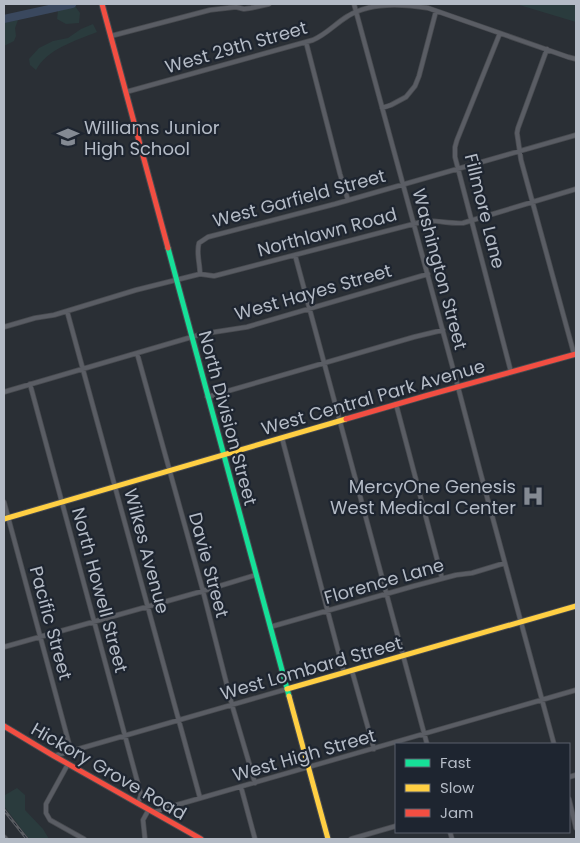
<svg xmlns="http://www.w3.org/2000/svg" width="580" height="843" font-family="Poppins,sans-serif">
	<style>
		.green { fill: #2a3b3d }
		.lines { fill: none; stroke-linecap: round; stroke-linejoin: round }
		.river { stroke: #3a485e; stroke-width: 8 }
		.street-casing { stroke: #484b50; stroke-width: 5.5 }
		.fast-casing { stroke: #484b50; stroke-width: 7 }
		.slow-casing { stroke: #484b50; stroke-width: 7 }
		.jam-casing { stroke: #484b50; stroke-width: 7 }
		.street { stroke: #5a5d64; stroke-width: 4 }
		.fast { stroke: #16e098; stroke-width: 5 }
		.slow { stroke: #ffcf43; stroke-width: 5 }
		.jam { stroke: #f24e42; stroke-width: 5 }
		.rail-casing { stroke: #595c61; stroke-width: 3 }
		.rail { stroke: #1e2530; stroke-width: 1; stroke-dasharray: 4; stroke-linecap: butt }
		.labels { text-anchor: middle; dominant-baseline: central; stroke-width: 4.5; stroke-linejoin: round; paint-order: stroke }
		.street-label { font-size: 18px; fill: #b4bbc6; stroke: #1e2530 }
		.poi-label { font-size: 18px; fill: #b4bbc6; stroke: #1e2530; text-anchor: start }
	</style>
	<rect width="100%" height="100%" fill="#2a2f35"/>
	<path class="green" d="M516,4H576V22Z
		M75,6L80,13L79,23L66,24L57,19L58,11Z
		M18,20L15,28L16,36L14,41L4,46V23Z
		M93,24L97,32C75,41 47,49 36,70L30,65L29,59L39,48L53,41L68,38L81,29Z
		M17,788L25,795V810L43,829L49,839H29L4,806V793L5,795Z"/>
	<g class="lines">
		<path class="river" d="M4,19L72,4"/>
		<g class="street-casing">
			<path id="street" d="M354,4L458,387L480,471L554,744
				M500,33L457,140L455,147V157L511,372
				M111,36L210,10L236,7L244,9L251,8L269,4
				M306,42L340,174L348,200
				M547,49L518,128L517,133L521,160L574,354
				M126,92L313,40C327,34 336,23 348,16C370,2 404,4 428,8L568,57L576,59
				M382,108L391,105L406,97L415,86L419,76L436,11
				M295,255L427,744
				M200,274C200,263 196,253 199,243L208,237L335,204L576,135
				M67,311L200,798
				M4,327L35,318L54,315L136,290L200,274L214,276L218,275L425,221C437,220 450,224 463,223L576,189
				M137,353L203,591L232,705L255,783
				M30,384L141,795L138,803
				M4,392L202,334L247,327L428,274
				M207,397L414,337L443,330
				M396,404L442,578
				M282,438L344,673
				M4,502L71,751
				M270,627L414,586L456,575L472,573L505,563
				M4,647L203,591L256,575
				M352,671L374,749
				M54,756L287,689
				M68,764L46,804V813L50,820L84,839
				M569,777L576,775
				M241,787L255,839
				M569,799L576,828
				M154,812L173,806L576,690
				M450,832L452,839
				M4,837L6,839
				M145,839L143,820L149,809
				M351,839L396,826"/>
		</g>
		<g class="fast-casing">
			<path id="fast" d="M168,248L289,696"/>
		</g>
		<g class="slow-casing">
			<path id="slow" d="M4,519L346,419
				M287,689L576,606
				M289,696L328,839"/>
		</g>
		<g class="jam-casing">
			<path id="jam" d="M102,4L168,248
				M346,419L425,396L576,354
				M4,726L54,756L201,839"/>
		</g>
		<use href="#street" class="street"/>
		<use href="#fast" class="fast"/>
		<use href="#slow" class="slow"/>
		<use href="#jam" class="jam"/>
		<g class="rail-casing">
			<path id="rail" d="M4,810L27,839"/>
		</g>
		<use href="#rail" class="rail"/>
	</g>
	<defs>
		<g id="school-bare" transform="scale(1.725)"><path d="M0-5L7-2L0 1L-7-2ZM-4 1L0 2.5L4 1V4Q0 6-4 4Z" fill="#848a93" stroke="#1e2530" stroke-width="2.5" paint-order="stroke"/></g>
		<g id="hospital-bare" transform="scale(1.725)"><path d="M-5-5h3v3.5h4V-5h3V5h-3V1.5h-4V5h-3Z" fill="#848a93" stroke="#1e2530" stroke-width="2.5" paint-order="stroke"/></g>
	</defs>
	<g fill-rule="evenodd">
		<use href="#school-bare" x="68" y="137"/>
		<use href="#hospital-bare" x="533" y="496"/>
	</g>
	<g class="labels">
		<g class="street-label">
			<text transform="translate(236 47) rotate(-16)">West 29th Street</text>
			<text transform="translate(299 198) rotate(-15)">West Garfield Street</text>
			<text transform="translate(485 211) rotate(76)">Fillmore Lane</text>
			<text transform="translate(327 232) rotate(-15)">Northlawn Road</text>
			<text transform="translate(440 269) rotate(75)">Washington Street</text>
			<text transform="translate(313 292) rotate(-16)">West Hayes Street</text>
			<text transform="translate(373 397) rotate(-16)">West Central Park Avenue</text>
			<text transform="translate(228 418) rotate(75)">North Division Street</text>
			<text transform="translate(147 551) rotate(75)">Wilkes Avenue</text>
			<text transform="translate(209 565) rotate(75)">Davie Street</text>
			<text transform="translate(384 581) rotate(-16)">Florence Lane</text>
			<text transform="translate(100 590) rotate(75)">North Howell Street</text>
			<text transform="translate(51 623) rotate(75)">Pacific Street</text>
			<text transform="translate(311 668) rotate(-16)">West Lombard Street</text>
			<text transform="translate(304 755) rotate(-16)">West High Street</text>
			<text transform="translate(109 771) rotate(30)">Hickory Grove Road</text>
		</g>
		<g class="poi-label">
			<text x="84" y="127">Williams Junior<tspan x="84" dy="21">High School</tspan></text>
			<text x="516" y="486" text-anchor="end">MercyOne Genesis<tspan x="516" dy="21">West Medical Center</tspan></text>
		</g>
	</g>
	<rect width="580" height="843" fill="none" stroke="#b4bbc6" stroke-width="10"/>
	<rect x="395" y="743" width="175" height="90" fill="#1e2530" stroke="#5a616c"/>
	<rect x="405" y="759" width="25" height="8" fill="#16e098" stroke="#5a616c"/>
	<text x="440" y="768" font-size="15" fill="#b4bbc6">Fast</text>
	<rect x="405" y="784" width="25" height="8" fill="#ffcf43" stroke="#5a616c"/>
	<text x="440" y="793" font-size="15" fill="#b4bbc6">Slow</text>
	<rect x="405" y="809" width="25" height="8" fill="#f24e42" stroke="#5a616c"/>
	<text x="440" y="818" font-size="15" fill="#b4bbc6">Jam</text>
</svg>
